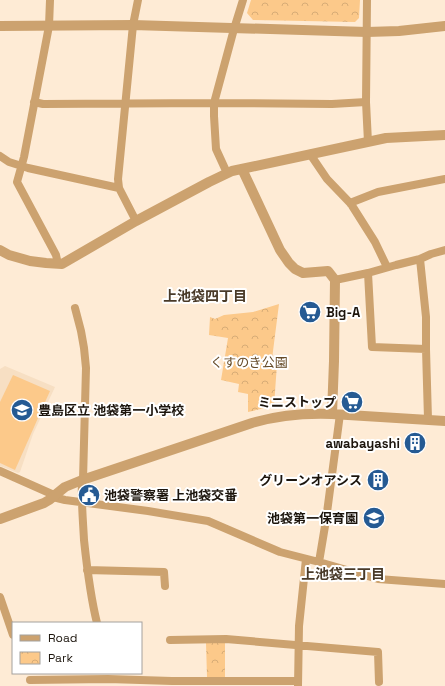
<svg xmlns="http://www.w3.org/2000/svg" width="445" height="686" font-family="'Space Grotesk','Noto Sans JP',sans-serif">
	<style>
		.built { fill: #f7dfc3 }
		.park { fill: url(#park-crowns) }
		.pitch { fill: #fcc98a }
		.lines { fill: none; stroke-linecap: round; stroke-linejoin: round }
		.minor { stroke: #cca26f; stroke-width: 8 }
		.tertiary { stroke: #cca26f; stroke-width: 10 }
		.labels { text-anchor: middle; dominant-baseline: central; stroke-width: 4; stroke-linejoin: round; paint-order: stroke }
		.poi-label { font-size: 13px; font-weight: bold; fill: #1c150d; stroke: #fff; text-anchor: end }
		.park-label { font-size: 13px; fill: #654a27; stroke: #fff }
		.neighbourhood-label { font-size: 14px; font-weight: bold; fill: #493a28; stroke: #fff }
	</style>
	<defs>
		<pattern id="park-crowns" width="20" height="18" patternUnits="userSpaceOnUse"><rect width="20" height="18" fill="#fcc98a"/><path d="M2 6a3 3 0 1 1 6 0M12 15a3 3 0 1 1 6 0" fill="none" stroke="#d7ac76"/></pattern>
	</defs>
	<rect width="100%" height="100%" fill="#feebd5"/>
	<path class="built" d="M5,366L55,387L33,434L20,472L18,473L0,466V369Z"/>
	<path class="park" d="M251,0H360L359,18L355,22L253,20L247,13Z
		M279,304L272,359L277,364L274,406L248,412V394L238,392L239,384L221,380L228,338L209,335L210,317L215,319L224,315L253,312Z
		M225,642V677H207L206,643Z"/>
	<path class="pitch" d="M13,375L50,391L15,470L0,463V402Z"/>
	<g class="lines">
		<path class="minor" d="M50,0L49,26L24,157L17,182L56,255L58,264
			M367,0L366,102L368,142
			M34,102L43,104L214,103L332,104L366,102
			M310,154L327,179L351,204L375,242L387,267
			M0,156L9,162L28,168L119,188
			M227,173L216,149L214,116V103L234,29L243,0
			M350,203L378,192L445,179
			M136,221L119,188L118,179L133,25L138,0
			M420,259L426,317V349L428,419
			M368,273L372,347L426,349
			M335,280L368,273L396,265L420,259L431,254L445,250
			M75,308L81,331L84,348L86,368L83,480
			M0,471L54,495
			M82,480C81,500 83,520 84,540C87,568 90,595 97,623
			M53,497L65,500L148,511L208,521L280,552L319,562L378,579L445,584
			M319,562L326,520L340,414
			M87,570L164,572L165,586
			M0,597L13,635
			M170,640L226,639L378,652L379,682
			M30,680L108,679L172,681H298
			M298,686L299,626L306,559"/>
		<path class="tertiary" d="M0,26L133,25L367,32L399,31L445,26
			M242,169L280,250L289,263L295,269L303,273L328,271L335,280L334,361L332,414
			M0,250L9,255L30,261L46,263L62,264L136,221L209,182L232,171L386,138L445,135
			M0,519L44,503L49,500L65,487L82,480L252,423C279,415 304,413 332,414L445,421"/>
	</g>
	<defs>
		<g id="supermarket-disc" transform="scale(1.15)"><circle r="9.5" fill="#255a93" stroke="#fff"/><path d="M-6-5.5h2.5l.6 2H6L4.5 2H-2.5L-4.4-4H-6ZM-1.5 3.2a1.3 1.3 0 1 0 .1 0ZM3 3.2a1.3 1.3 0 1 0 .1 0Z" fill="#fff"/></g>
		<g id="school-disc" transform="scale(1.15)"><circle r="9.5" fill="#255a93" stroke="#fff"/><path d="M0-5L7-2L0 1L-7-2ZM-4 1L0 2.5L4 1V4Q0 6-4 4Z" fill="#fff"/></g>
		<g id="building-disc" transform="scale(1.15)"><circle r="9.5" fill="#255a93" stroke="#fff"/><path d="M-4-6H4V6H1V3H-1V6H-4ZM-2.5-4.3h1.7v1.8h-1.7ZM.8-4.3h1.7v1.8H.8ZM-2.5-1h1.7V.8h-1.7ZM.8-1h1.7V.8H.8Z" fill="#fff"/></g>
		<g id="civic-disc" transform="scale(1.15)"><circle r="9.5" fill="#255a93" stroke="#fff"/><path d="M-.6-6.5H3V-4.5H.6V-3L4-1V1h2V6H-6V1h2V-1L-.6-3ZM-1.2 2.5V6h2.4V2.5Z" fill="#fff"/></g>
	</defs>
	<g fill-rule="evenodd">
		<use href="#supermarket-disc" x="310" y="312"/>
		<use href="#supermarket-disc" x="352" y="402"/>
		<use href="#school-disc" x="22" y="410"/>
		<use href="#building-disc" x="415" y="443"/>
		<use href="#building-disc" x="378" y="480"/>
		<use href="#civic-disc" x="89" y="495"/>
		<use href="#school-disc" x="374" y="518"/>
	</g>
	<g class="labels">
		<g class="poi-label">
			<text x="326" y="312" text-anchor="start">Big-A</text>
			<text x="336" y="402">ミニストップ</text>
			<text x="38" y="410" text-anchor="start">豊島区立 池袋第一小学校</text>
			<text x="400" y="443">awabayashi</text>
			<text x="362" y="480">グリーンオアシス</text>
			<text x="104" y="495" text-anchor="start">池袋警察署 上池袋交番</text>
			<text x="358" y="518">池袋第一保育園</text>
		</g>
		<g class="park-label">
			<text x="249" y="362">くすのき公園</text>
		</g>
		<g class="neighbourhood-label">
			<text x="205" y="296">上池袋四丁目</text>
			<text x="343" y="574">上池袋三丁目</text>
		</g>
	</g>
	<rect x="12" y="622" width="130" height="52" fill="#ffffff" stroke="#a4a19e"/>
	<rect x="20" y="635" width="20" height="6" fill="#cca26f" stroke="#a4a19e"/>
	<text x="48" y="642" font-size="12" fill="#1c150d">Road</text>
	<rect x="20" y="652" width="20" height="12" fill="url(#park-crowns)" stroke="#a4a19e"/>
	<text x="48" y="662" font-size="12" fill="#1c150d">Park</text>
</svg>
